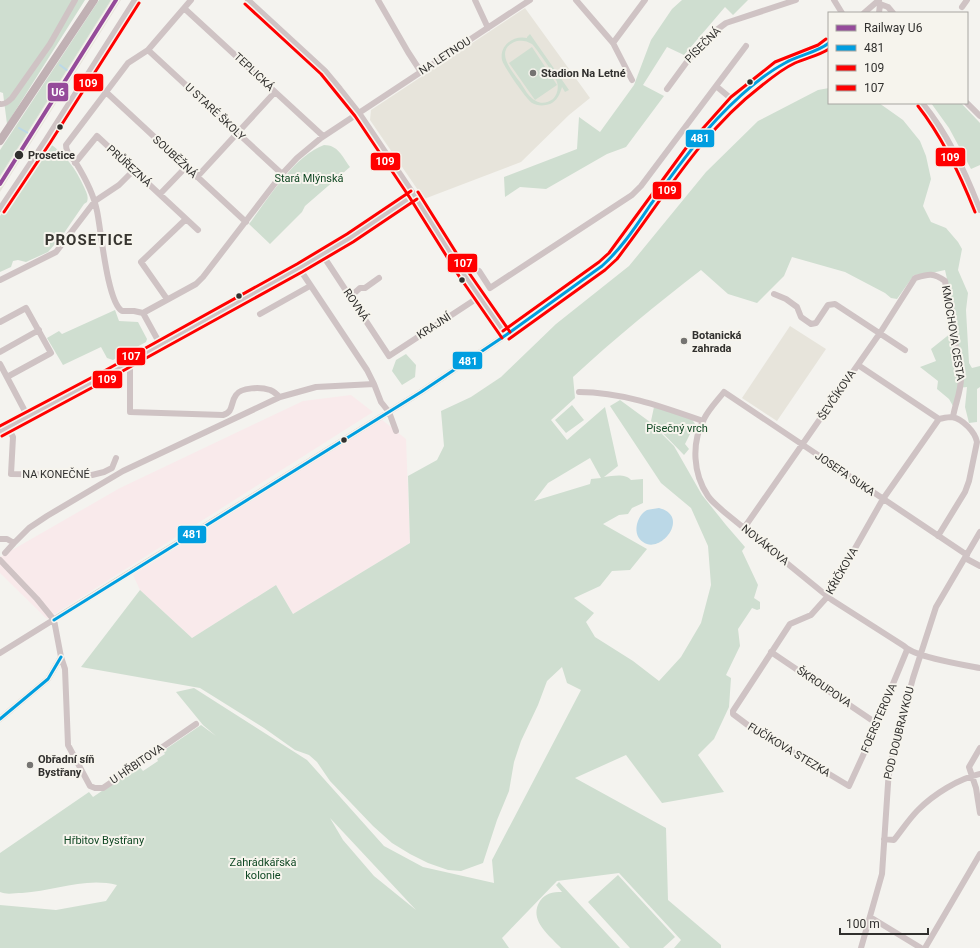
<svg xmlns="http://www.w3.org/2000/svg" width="980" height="948" font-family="Roboto,sans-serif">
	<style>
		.industrial { fill: #f9eaeb }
		.built { fill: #e7e4db }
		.green { fill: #cfded0; fill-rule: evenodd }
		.water { fill: #bbd8e7 }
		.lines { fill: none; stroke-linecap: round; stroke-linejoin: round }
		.stream { stroke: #bbd8e7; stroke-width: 2 }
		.minor { stroke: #cfc3c4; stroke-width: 6 }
		.major { stroke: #c1b1b4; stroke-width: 8 }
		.bus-1-casing { stroke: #f6f4ed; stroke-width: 6 }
		.bus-2-casing { stroke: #f6f4ed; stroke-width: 6 }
		.bus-3-casing { stroke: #f6f4ed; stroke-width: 6 }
		.bus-1 { stroke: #009ee0; stroke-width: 3 }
		.bus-2 { stroke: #f00; stroke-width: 3 }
		.bus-3 { stroke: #f00; stroke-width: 3 }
		.rail-1-casing { stroke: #f6f4ed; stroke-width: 7 }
		.rail-1 { stroke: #954b9a; stroke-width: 4 }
		.poi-dot { fill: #757472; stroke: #f6f4ed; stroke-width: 1.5 }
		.bus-dot { fill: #31302e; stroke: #f6f4ed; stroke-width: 1.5 }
		.labels { text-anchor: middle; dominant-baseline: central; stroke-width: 4; stroke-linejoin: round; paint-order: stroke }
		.street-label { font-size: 11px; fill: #31302e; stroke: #f6f4ed }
		.poi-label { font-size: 11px; font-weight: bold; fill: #31302e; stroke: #f6f4ed; text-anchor: start }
		.stop-label { font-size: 11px; font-weight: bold; fill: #31302e; stroke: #f6f4ed; text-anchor: start }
		.park-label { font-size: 11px; fill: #104824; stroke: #f6f4ed }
		.district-label { font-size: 15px; font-weight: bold; letter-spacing: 1px; fill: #373530; stroke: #f6f4ed }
		.line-badge { stroke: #f6f4ed; stroke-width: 1.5 }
		.badge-label { font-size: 11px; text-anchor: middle; font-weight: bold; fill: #fff }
	</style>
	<rect width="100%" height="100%" fill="#f4f3ef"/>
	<path class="industrial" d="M351,395L373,412L47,619L0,573V557L120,488L303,401Z
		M381,419L406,439L410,543L293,614L276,585L192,638L140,590L133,575Z"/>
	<path class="built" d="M111,0H121L0,192V176Z
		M525,8L590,98L569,115L521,162L424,199L370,120L371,110Z
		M790,326L826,349L777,421L742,398Z"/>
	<path class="green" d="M0,0H85L7,124L3,93L0,92Z
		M99,0H111L0,176V150Z
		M682,0H748L733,15L725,7L684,55L667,47L643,85L664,96L626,147L607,154L546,189L520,187L505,197L504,177L577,149L579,117L600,132L634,85L651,40L672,9Z
		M530,34L569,90L565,92L562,87C560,94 557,101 550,104C544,106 537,106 532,103C526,99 504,67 502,60C499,45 514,35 527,38V37ZM517,41C523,40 527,41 532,44C536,48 556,76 557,82C559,88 557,95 553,99C548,103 541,104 536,101C529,98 524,88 520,82C511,70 493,49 517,41Z
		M532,47L557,85L535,100L509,63Z
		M829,88V103H879L903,120L920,141L926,156L931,179L923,206L931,222L946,228L958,242L962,249L958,270L968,293L966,310L969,363L972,368L980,366V387L977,389V422L969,423L965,407L967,387L958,388L953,406L949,399L937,389L938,381L920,367L936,361L931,349L956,329L951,297L945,270L927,274L914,275L897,299L891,298L885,293L845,272L792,257L784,276L757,303L728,294L701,270C657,304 614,339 573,377L575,398L551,420L567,440L605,407L618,466L604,477C613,476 625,473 631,480L643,479V503L632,508L628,514L619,515L603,524L647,549L630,570L612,571L600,586L574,598L594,613L586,622L595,637L633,661L659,681L681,657L701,623L711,585L708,546L691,508L661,483L610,406L620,400L650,422L674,446L702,495L726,525L745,547L742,551L758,585L754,598L760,602V609L757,610L752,608L738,629L740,646L726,675L731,678L729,707L714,739L698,755L724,792L662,803L626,755L575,778L666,828L668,900L721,945V948H674L681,940L619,873L557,881L502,938L509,948H0V905L56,910L106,901L117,885C85,877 54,891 22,893C14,893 7,895 0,892V853L89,792L93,797L139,766L143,771L158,761L157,759L165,754L163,751L201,725L216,736L203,725L176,692L194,688L307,760L384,846L423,867L494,883L492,860L581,690L567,683L562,667L547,681L538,705L521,741L514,762L509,791L497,820L483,863L461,871L448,870L428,863L410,854L392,843L373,826L330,781L317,762L309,755L295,750L264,728L200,688L81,667L140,590L192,638L276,585L293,614L410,543L408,476L437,460L444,446L441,411L471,397L501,377L556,324L629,266L706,172L758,121L818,90ZM590,458L601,478L591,479L590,484L534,501L548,483ZM330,818L416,910L374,876L343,840Z
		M931,103H961L980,123V165L971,169L949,128Z
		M49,143C65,154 76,169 84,187C86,192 89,196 87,202L84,204L62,236L48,252L26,262L18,260L13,261L11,267L0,272V216Z
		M324,145C338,145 342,156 350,167L305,206L302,212L270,244L249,224C268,199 294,156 324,145Z
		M115,310L119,321L138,322L147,339L146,342L113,360L107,358L101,347L63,365L47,338L59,331L62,334Z
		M406,354L416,365L415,377L402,385L392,371L396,360Z
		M572,405L584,420L566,433L555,420Z
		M654,407L692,419L695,424L685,444L689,449L684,455L651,421Z
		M618,875L675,937L663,948H630L588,902Z
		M559,882L620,948H561C549,935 528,920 540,901C546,893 552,892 562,892L556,885Z"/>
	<path class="water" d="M659,508C691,516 661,555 643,542C632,535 636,516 647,510C650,509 655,509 659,508Z"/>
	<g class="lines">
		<path class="stream" d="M60,65L68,71
			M19,128L28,133"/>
		<path class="minor" d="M248,0L325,71L340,89L359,113L414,195L463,273L506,335
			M378,0L408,52L421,72
			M475,0L488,28
			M576,0L613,43L632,80
			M834,0L842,13
			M880,4L888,7L893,13
			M962,7L967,0
			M185,9L323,136
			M864,13L879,0
			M879,13L880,4L879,2
			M613,43L645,0
			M148,50L282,174
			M667,89L697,48L710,35L726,23L796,0
			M106,92L246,222
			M734,101L716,86L746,46
			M922,103C948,134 965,172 980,210
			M967,103L980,116
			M0,104C5,105 9,101 12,98L50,44L75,0
			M75,163L97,136L198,230
			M197,177L275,92
			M160,194L186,167
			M0,209L46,140L135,0
			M322,254L389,356L479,297
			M299,268L367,370L374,384
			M479,271L490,288L632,195L641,186L716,86
			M0,280L56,252L95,201L119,185L134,170
			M774,294L786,299L797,307L801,317L811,324L816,323L828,305L835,304L905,350
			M350,297L360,288H365L379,278
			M167,299L141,262L186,219
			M143,313L196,284L203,277L282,174L297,158L321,138L530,0
			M143,313L134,311H122C107,302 101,229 97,211C94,196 84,176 76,163C71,156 66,153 66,145L128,63L148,50L191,0
			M143,313L160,344
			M260,314L310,286
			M0,322L26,308L51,353L7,377
			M0,352L39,330
			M0,364L28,417
			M127,364L130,370V412L223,415C234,412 230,403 236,395C241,387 261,387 270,390C274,391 277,395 280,397
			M858,365L939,419
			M579,392C622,392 663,407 703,421
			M8,428L13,437L11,474L92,475L104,472L112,468L116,458
			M0,432L108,374L162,343L299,268L350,238L414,195
			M744,528L880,333L915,278C928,274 933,272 945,281L961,378C961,392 955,404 953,417
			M938,536L965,492L969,481L977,442C975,432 963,419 952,417C948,417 944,418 939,419
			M0,539H7L14,543L29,528L47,516L123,471L280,397L316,387L374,384L381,402L389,412L396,431
			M5,553L14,543
			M967,555L724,392C717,401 709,409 704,419C691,443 693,474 708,496C712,502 718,506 723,511L832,600L904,646C914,657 964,665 980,668
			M965,558L980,566
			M0,560L37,599L54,620L61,657L65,669L68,745L90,786L95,788H103L196,724
			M907,650L866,749L849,786L749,726L733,714V711L790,624L811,615L828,596L883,499L939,419
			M771,652L876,723
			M0,653L421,392L506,335L602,266L613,256L622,245C663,189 700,127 755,84C767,74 779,65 793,59C806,54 818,52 829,43
			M0,719L48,679L61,657
			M980,748L969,767L976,788L980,813
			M884,839L894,840C902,830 909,819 918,810C934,794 958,779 980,774
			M870,917L921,948
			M861,948L882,874L889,769L913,678L936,607L980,532
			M925,948L980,854"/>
		<path class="major" d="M0,141L94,0"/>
		<g class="bus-1-casing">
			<path id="bus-1" d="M54,620L421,392L506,335L602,266C622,248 636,226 651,204C672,175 692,146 717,119C736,99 759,77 785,63C799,55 816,53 829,43
				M0,719L48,679L61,657"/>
		</g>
		<g class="bus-2-casing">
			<path id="bus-2" d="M245,4L321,74L355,116L410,198L459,276L502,338
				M918,106C943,138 960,174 975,212
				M4,212L50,143L139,3
				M509,339L605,270L617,259C662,201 700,133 760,87C771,78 782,69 795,63C806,58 818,56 829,49
				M2,436L110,378L302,272L353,242L417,199"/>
		</g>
		<g class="bus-3-casing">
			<path id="bus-3" d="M418,192L467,270L510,332
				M503,331L599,262L609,253L689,144L731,97L775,62L818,45L826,39
				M0,426L106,370L297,264L347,234L411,191"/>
		</g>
		<use href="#bus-1" class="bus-1"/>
		<use href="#bus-2" class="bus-2"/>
		<use href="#bus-3" class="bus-3"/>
		<g class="rail-1-casing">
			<path id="rail-1" d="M0,184L116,0"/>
		</g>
		<use href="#rail-1" class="rail-1"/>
	</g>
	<g class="poi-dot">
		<circle cx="533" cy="73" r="4"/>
		<circle cx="684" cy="341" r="4"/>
		<circle cx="30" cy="765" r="4"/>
	</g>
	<g class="bus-dot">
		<circle cx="750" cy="82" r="3.5"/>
		<circle cx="60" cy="127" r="3.5"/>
		<circle cx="19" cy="155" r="5"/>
		<circle cx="462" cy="280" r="3.5"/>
		<circle cx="239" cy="296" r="3.5"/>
		<circle cx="344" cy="440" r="3.5"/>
	</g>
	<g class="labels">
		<g class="street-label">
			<text transform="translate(703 45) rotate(-45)">PÍSEČNÁ</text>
			<text transform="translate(445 56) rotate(-33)">NA LETNOU</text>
			<text transform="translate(254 72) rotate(43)">TEPLICKÁ</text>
			<text transform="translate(215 112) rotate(43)">U STARÉ ŠKOLY</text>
			<text transform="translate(175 157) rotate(43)">SOUBĚŽNÁ</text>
			<text transform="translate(129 166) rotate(42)">PRŮŘEZNÁ</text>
			<text transform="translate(356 305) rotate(56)">ROVNÁ</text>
			<text transform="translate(434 326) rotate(-33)">KRAJNÍ</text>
			<text transform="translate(953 333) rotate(81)">KMOCHOVA CESTA</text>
			<text transform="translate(837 395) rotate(-56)">ŠEVČÍKOVA</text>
			<text x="56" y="474">NA KONEČNÉ</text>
			<text transform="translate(845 474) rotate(34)">JOSEFA SUKA</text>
			<text transform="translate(765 545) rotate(39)">NOVÁKOVA</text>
			<text transform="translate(842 571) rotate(-60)">KŘIČKOVA</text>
			<text transform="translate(824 687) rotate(34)">ŠKROUPOVA</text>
			<text transform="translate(879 718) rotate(-67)">FOERSTEROVA</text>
			<text transform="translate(899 733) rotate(-76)">POD DOUBRAVKOU</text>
			<text transform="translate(789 750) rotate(31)">FUČÍKOVA STEZKA</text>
			<text transform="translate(137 764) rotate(-34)">U HŘBITOVA</text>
		</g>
		<g class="poi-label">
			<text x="541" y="73">Stadion Na Letné</text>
			<text x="692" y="335">Botanická<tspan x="692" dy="13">zahrada</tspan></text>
			<text x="38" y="759">Obřadní síň<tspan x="38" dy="13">Bystřany</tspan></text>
		</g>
		<g class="stop-label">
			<text x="28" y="155">Prosetice</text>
		</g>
		<g class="park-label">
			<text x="309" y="178">Stará Mlýnská</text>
			<text x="677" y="428">Písečný vrch</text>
			<text x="104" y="840">Hřbitov Bystřany</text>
			<text x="263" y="862">Zahrádkářská<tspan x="263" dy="13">kolonie</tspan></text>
		</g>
		<g class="district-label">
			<text x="89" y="240">PROSETICE</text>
		</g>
	</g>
	<g class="line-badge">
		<rect x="73" y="73" width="31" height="19" rx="4" fill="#f00"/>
		<rect x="47" y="82" width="22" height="20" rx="4" fill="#954b9a"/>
		<rect x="685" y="129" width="30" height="19" rx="4" fill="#009ee0"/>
		<rect x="935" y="147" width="31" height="20" rx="4" fill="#f00"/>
		<rect x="370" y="152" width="31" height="19" rx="4" fill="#f00"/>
		<rect x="652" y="181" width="30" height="19" rx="4" fill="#f00"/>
		<rect x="447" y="253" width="31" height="20" rx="4" fill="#f00"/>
		<rect x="116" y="347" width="30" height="19" rx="4" fill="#f00"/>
		<rect x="452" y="351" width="31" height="19" rx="4" fill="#009ee0"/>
		<rect x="92" y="370" width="31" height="19" rx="4" fill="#f00"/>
		<rect x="177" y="525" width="30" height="19" rx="4" fill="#009ee0"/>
	</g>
	<g class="badge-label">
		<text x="88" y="87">109</text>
		<text x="58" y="96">U6</text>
		<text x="700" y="142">481</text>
		<text x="950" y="161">109</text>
		<text x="385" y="165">109</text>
		<text x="667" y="194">109</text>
		<text x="463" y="267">107</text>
		<text x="131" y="360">107</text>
		<text x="468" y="365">481</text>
		<text x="107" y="383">109</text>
		<text x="192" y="538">481</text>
	</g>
	<rect x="828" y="12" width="140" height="92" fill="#f6f4ed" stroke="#a7a6a1"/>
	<rect x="836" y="25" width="20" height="6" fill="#954b9a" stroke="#a7a6a1"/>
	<text x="864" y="32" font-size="12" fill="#31302e">Railway U6</text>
	<rect x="836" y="45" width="20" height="6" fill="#009ee0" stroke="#a7a6a1"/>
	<text x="864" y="52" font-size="12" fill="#31302e">481</text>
	<rect x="836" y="65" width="20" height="6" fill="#ff0000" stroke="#a7a6a1"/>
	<text x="864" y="72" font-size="12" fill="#31302e">109</text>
	<rect x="836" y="85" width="20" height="6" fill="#ff0000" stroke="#a7a6a1"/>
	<text x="864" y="92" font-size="12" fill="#31302e">107</text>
	<path d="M840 928v6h88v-6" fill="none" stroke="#31302e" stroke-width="2"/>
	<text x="846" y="928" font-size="12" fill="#31302e" stroke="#f6f4ed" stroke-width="3" paint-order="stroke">100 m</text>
</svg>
